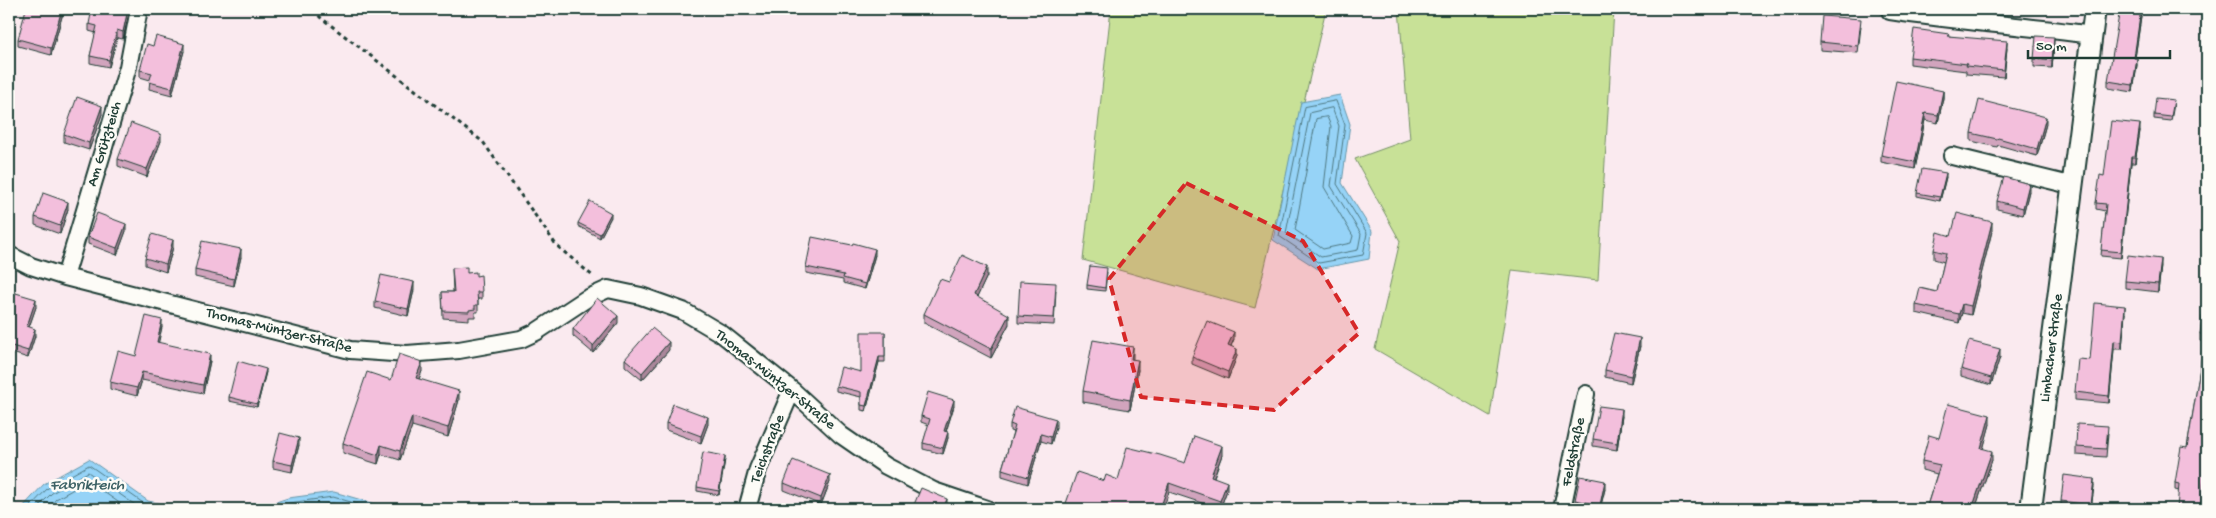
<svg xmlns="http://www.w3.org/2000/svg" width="2216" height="518" font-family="'Gochi Hand',sans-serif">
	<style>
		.green { fill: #c8e197; stroke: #748f66 }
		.water { fill: #96d3f7; stroke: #6697a9 }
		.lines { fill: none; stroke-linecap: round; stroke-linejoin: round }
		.shore { stroke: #4f7982; stroke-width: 1 }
		.minor-casing { stroke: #1f3d34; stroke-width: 20 }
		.tertiary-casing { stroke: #1f3d34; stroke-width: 24 }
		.path { stroke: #1f3d34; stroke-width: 3; stroke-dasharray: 4 4; stroke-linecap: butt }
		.minor { stroke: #fdfcf7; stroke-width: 16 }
		.tertiary { stroke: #fdfcf7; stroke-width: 20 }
		.wall { fill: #d1a4bd; stroke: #1f3d34 }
		.shaded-wall { fill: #aa869a; stroke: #1f3d34 }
		.building { fill: #f3bfdc; stroke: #1f3d34 }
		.marked { fill: #d62828; fill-opacity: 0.2; stroke: #d62828; stroke-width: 4; stroke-dasharray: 10 6; stroke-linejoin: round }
		.labels { text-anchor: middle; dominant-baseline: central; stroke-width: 5; stroke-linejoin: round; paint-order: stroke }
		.street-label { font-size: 15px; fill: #1f3d34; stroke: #fdfcf7 }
		.water-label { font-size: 16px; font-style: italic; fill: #3d6265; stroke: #fdfcf7 }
	</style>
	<rect width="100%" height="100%" fill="#faeaef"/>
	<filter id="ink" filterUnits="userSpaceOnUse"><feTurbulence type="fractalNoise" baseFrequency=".02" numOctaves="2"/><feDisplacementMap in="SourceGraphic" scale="10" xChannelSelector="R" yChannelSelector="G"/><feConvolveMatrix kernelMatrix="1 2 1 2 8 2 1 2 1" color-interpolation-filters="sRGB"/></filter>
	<g filter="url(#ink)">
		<path class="green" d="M1111,9H1326L1255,308L1083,260Z
			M1399,9H1614L1598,280L1512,270L1490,416L1375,349L1400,241L1355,159L1410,139Z"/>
		<path class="water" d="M1340,95L1350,124L1342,183L1372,231L1369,259L1318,269L1273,240L1301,102Z
			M89,459L148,501L188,509H21L44,484Z
			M334,492L393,509H255L288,498Z"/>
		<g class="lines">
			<path class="shore" d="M1336,101L1345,125L1337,184L1367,233L1363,255L1319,263L1279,236L1305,107Z
				M1332,108L1339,126L1331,186L1361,234L1358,250L1321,257L1286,233L1310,113Z
				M1327,117L1331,126L1324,187L1353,236L1351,243L1323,249L1295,230L1316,119Z
				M28,509L48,488L89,465L146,505L163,509
				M36,509L52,493L88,472L141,509
				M47,509L56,499L88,481L128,509
				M271,509L289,503L333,497L376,509
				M290,509L333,503L354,509"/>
			<g class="minor-casing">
				<path id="minor" d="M1890,11C1957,21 2025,26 2092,35
					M1952,156L2074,186
					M9,255L31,266L65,277L350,350L407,354L459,350L521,339L536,332L586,299L608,289L641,296L683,311L722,334L792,390L841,435L886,466L934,491L987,509
					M65,277L128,67L139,9
					M747,509L758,469L792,390
					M1562,509L1586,394"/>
			</g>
			<g class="tertiary-casing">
				<path id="tertiary" d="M2031,509L2095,9"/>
			</g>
			<path class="path" d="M314,9L320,17L483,142L557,246L594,277"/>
			<use href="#minor" class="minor"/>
			<use href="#tertiary" class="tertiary"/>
		</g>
		<path class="wall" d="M63,9V13L51,55L18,46V39Z
			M130,9L123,39L117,38L109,67L90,63V56L96,33L89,31V24Z
			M2141,17L2135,58L2137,65L2133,92L2108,88V81Z
			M1861,26L1858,53L1820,50V42Z
			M1949,36L2007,48L2004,77L1966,74V71L1910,64V57Z
			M2054,45L2052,68L2034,67V59Z
			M153,46L184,51L172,95L149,89L150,80L140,77V70Z
			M1943,91V98L1938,123L1925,120L1915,169L1881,162V155Z
			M2174,104L2171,121L2154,119V115Z
			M102,114L89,150L64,142V134Z
			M2046,124L2037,156L1998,145L1997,147L1971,141V133Z
			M2140,131L2135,163H2131L2121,258L2101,256L2105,211L2096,209V203L2104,176Z
			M161,141L147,177L118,166V159Z
			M1946,177L1940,201L1917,196V193Z
			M2029,191L2023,215L1997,209V201Z
			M68,209L60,234L35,225V217Z
			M611,217L600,238L578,226V223Z
			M126,231L117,255L88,244V237Z
			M1992,231L1971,315L1962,313L1959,323L1916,313V305L1937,292L1944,262L1934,259V250L1951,236Z
			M173,247L166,272L145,265V258Z
			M875,255L865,289L843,283V280L806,273V267Z
			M241,257L234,286L195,277V270Z
			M2161,266L2158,292L2125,288V281Z
			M452,268L476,276L482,292V299H478V312H475V317H469V320L443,318L442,292H453Z
			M1107,272L1105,291L1087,289V285Z
			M987,276L977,297L1009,324L991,358L924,323V314L949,282Z
			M414,290L408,316L375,308V301Z
			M1056,290L1054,325L1018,323V316Z
			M9,291L36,307L29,327L35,336L28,358L9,352V336L11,330H9Z
			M2207,303V470L2202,504L2207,509L2179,491L2175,490V483L2187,448L2195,400L2204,342L2200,341V334Z
			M2125,313L2122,349H2114L2109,403L2075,400V392L2090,360Z
			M618,323L593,353L573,336V329Z
			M162,327L158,343L210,361L203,393L142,380L137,396L110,389V382L136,356Z
			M885,332V362H879L866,411L861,410V397L836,391V386L861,372Z
			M1234,339L1231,346L1237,356L1228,379L1192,364V357Z
			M1640,346L1631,383L1605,377V370Z
			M669,350L642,380L625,366V359Z
			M2000,357L1991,385L1961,376V369Z
			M1133,359L1138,370L1130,410L1083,402V391Z
			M422,371L419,379L459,400L448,437L412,426L400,460L381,454L378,464L343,453V443L391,380Z
			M266,372L257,407L229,401V397Z
			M954,406L946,432L948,438L943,454L923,449V443L929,425L921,422V416Z
			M1622,416L1617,450L1593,446V439Z
			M666,423L708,424L701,443L666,430Z
			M1010,424L1056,427L1051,444L1041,441L1028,484L1002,476V469L1013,432L1010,431Z
			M1990,424L1983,449L1992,460L1975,509H1926L1937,474L1922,470V461L1939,438Z
			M2108,433L2106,457L2076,455V447Z
			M299,445L292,472L273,468V461Z
			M1222,455L1214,477L1227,490L1220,509L1169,492L1104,481L1118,480Z
			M725,459L719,495L697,491V487Z
			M830,482L821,505L784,490V483Z
			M2094,486L2091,509H2061V501Z
			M1605,489L1600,509H1586L1575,507V500Z"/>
		<path class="shaded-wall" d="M62,9H63V13L51,55V48Z
			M128,9H130L123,39V32Z
			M2141,9V17L2134,65V58Z
			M117,30V38L109,67V60Z
			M2054,37V45L2052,68V61Z
			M2007,41V48L2004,77V70Z
			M184,44V51L172,95V88Z
			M2137,58V65L2133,92V85Z
			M1943,91V98L1938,123V115Z
			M11,104V111L9,119V112Z
			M102,106V114L89,150V143Z
			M1925,113V120L1915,169V162Z
			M2046,117V124L2037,156V149Z
			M2140,124V131L2135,163V157Z
			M161,134V141L147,177V169Z
			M2131,157V163L2121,258V252Z
			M1946,173V177L1940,201V197Z
			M2029,184V191L2023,215V208Z
			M68,202V209L60,234V226Z
			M611,213V217L600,238V234Z
			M1992,222V231L1971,315V306Z
			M126,224V231L117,255V248Z
			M173,240V247L166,272V264Z
			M241,249V257L234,286V279Z
			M875,249V255L865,289V284Z
			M2161,259V266L2158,292V284Z
			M987,267V276L974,304V295Z
			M414,282V290L408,316V309Z
			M36,299V307L27,333V326Z
			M1962,304V313L1959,323V314Z
			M2125,306V313L2122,349V342Z
			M1009,315V324L991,358V349Z
			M618,316V323L593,353V346Z
			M162,320V327L157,350V342Z
			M35,329V336L28,358V351Z
			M1234,332V339L1228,353V345Z
			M1640,338V346L1631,383V376Z
			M2114,341V349L2109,403V396Z
			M669,342V350L642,380V373Z
			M1133,347V358L1131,369V359Z
			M1237,349V356L1228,379V372Z
			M2000,349V357L1991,385V378Z
			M210,354V361L203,393V385Z
			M879,357V362L866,411V406Z
			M1138,360V370L1130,410V400Z
			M422,362V371L416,387V378Z
			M266,369V372L257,407V404Z
			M142,372V380L137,396V388Z
			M459,391V400L448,437V428Z
			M954,400V406L944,437V431Z
			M1622,409V416L1617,450V443Z
			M1990,415V424L1981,457V448Z
			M412,417V426L400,460V451Z
			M708,417V424L701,443V436Z
			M1056,419V427L1051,444V437Z
			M948,432V438L943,454V448Z
			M1041,434V441L1028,484V477Z
			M299,438V445L292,472V465Z
			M381,445V454L378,464V455Z
			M1222,446V455L1211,484V476Z
			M1992,451V460L1975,509H1972Z
			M725,456V459L719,495V491Z
			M2207,463V470L2201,509V504Z
			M830,475V482L821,505V498Z
			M2094,479V486L2091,509V505Z
			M1605,481V489L1600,509V505Z
			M1227,482V490L1220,509V501Z
			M1169,483V492L1163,509H1160Z
			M947,499V506L946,509H943Z"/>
		<path class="building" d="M26,9H62L51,48L18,39Z
			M92,9H128L123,32L117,30L109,60L90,56L97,26L89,24Z
			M2120,9H2141L2134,58H2137L2133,85L2108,81Z
			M1822,16L1861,19L1858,46L1820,42Z
			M1914,29L1949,34L1948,36L2007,41L2004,70L1966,66L1967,64L1910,57Z
			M156,36L184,44L172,88L149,82L152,73L140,70L147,44L153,46Z
			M2036,36L2054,37L2052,61L2034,59Z
			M1896,81L1943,91L1938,115L1925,113L1915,162L1881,155Z
			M77,97L102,106L89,143L64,134Z
			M2156,98L2174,100L2171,117L2154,115Z
			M1979,100L2046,117L2037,149L1998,138L1997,139L1971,133Z
			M9,103L11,104L9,112Z
			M2111,121L2140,124L2135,157H2131L2121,252L2101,250L2106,204L2096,203L2100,175L2104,176Z
			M131,123L161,134L147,169L118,159Z
			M1922,169L1946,173L1940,197L1917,193Z
			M2004,177L2029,184L2023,208L1997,201Z
			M43,193L68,202L60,226L35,217Z
			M590,201L611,213L600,234L578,223Z
			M97,213L126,224L117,248L88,237Z
			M1957,213L1992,222L1971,306L1962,304L1959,314L1916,305L1920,288L1937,292L1946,253L1934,250L1938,232L1951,236Z
			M152,234L173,240L166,264L145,258Z
			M812,237L852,245L853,243L875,249L865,284L843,278L844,275L806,267Z
			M202,241L241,249L234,279L195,270Z
			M962,255L987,267L974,295L1009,315L991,349L924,314L940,279L949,282Z
			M2128,255L2161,259L2158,284L2125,281Z
			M1090,266L1107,268L1105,288L1087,285Z
			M467,267V273L476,272V276L481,275L482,292H477L478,305H475V309L469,310V312L443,311L442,292H454L452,268Z
			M381,275L414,282L408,309L375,301Z
			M1020,281L1056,283L1054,318L1018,316Z
			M9,291L36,299L27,326L35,329L28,351L9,345V336L13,324L9,322Z
			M597,298L618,316L593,346L573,329Z
			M2095,303L2125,306L2122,342L2114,341L2109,396L2075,392L2078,359L2090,360Z
			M2204,303H2207V463L2201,504L2207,505V509H2177L2179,484L2175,483L2181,447L2187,448L2195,400L2205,334H2200Z
			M146,316L162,320L157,342L210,354L203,385L142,372L137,388L110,382L118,351L136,356Z
			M1207,321L1234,332L1228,345L1237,349L1228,372L1192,357Z
			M652,328L669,342L642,373L625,359Z
			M861,332H885V357H879L866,406L861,405V392L836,386L841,367L861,372Z
			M1614,333L1640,338L1631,376L1605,370Z
			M1093,340L1133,347L1131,359L1138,360L1130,400L1083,391Z
			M1969,341L2000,349L1991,378L1961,369Z
			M399,354L422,362L416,378L459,391L448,428L412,417L400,451L381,445L378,455L343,443L367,372L391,380Z
			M238,361L266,369L257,404L229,397Z
			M928,392L954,400L944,431L948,432L943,448L923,443L930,419L921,416Z
			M673,404L708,417L701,436L666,423Z
			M1948,404L1990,415L1981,448L1992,451L1972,509H1926L1940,465L1922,461L1929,435L1939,438Z
			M1599,406L1622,409L1617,443L1593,439Z
			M1015,407L1056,419L1051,437L1041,434L1028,477L1002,469L1015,426L1010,424Z
			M2077,424L2108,426L2106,449L2076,447Z
			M280,433L299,438L292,465L273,461Z
			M1194,436L1222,446L1211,476L1227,482L1220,501L1169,483L1160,509H1064L1077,472L1104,481L1106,475L1118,480L1127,447L1160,455L1185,463Z
			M703,452L725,456L719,491L697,487Z
			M793,460L830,475L821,498L784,483Z
			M2064,475L2094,479L2091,505L2061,501Z
			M1580,476L1605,481L1600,505L1575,500Z
			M921,488L947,499L943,509H919L913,507Z"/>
	</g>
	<path class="marked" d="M1186,183L1303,241L1359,333L1274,410L1141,397L1109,279Z"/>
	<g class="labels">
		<g class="street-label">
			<text transform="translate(105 144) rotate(-73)">Am Grützteich</text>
			<text transform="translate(279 331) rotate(14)">Thomas-Müntzer-Straße</text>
			<text transform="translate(2052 348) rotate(-83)">Limbacher Straße</text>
			<text transform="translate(775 380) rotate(39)">Thomas-Müntzer-Straße</text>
			<text transform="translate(768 449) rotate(-69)">Teichstraße</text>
			<text transform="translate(1574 452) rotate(-78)">Feldstraße</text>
		</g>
		<g class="water-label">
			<text x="87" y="486">Fabrikteich</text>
		</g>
	</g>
	<rect width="2216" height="518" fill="none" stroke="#fdfcf7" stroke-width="30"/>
	<rect x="15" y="15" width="2186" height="488" fill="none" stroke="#1f3d34" stroke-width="2" filter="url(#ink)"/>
	<path d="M2028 50v8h142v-8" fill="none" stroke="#1f3d34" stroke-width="2.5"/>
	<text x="2036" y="50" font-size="15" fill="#1f3d34" stroke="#fdfcf7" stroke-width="4" paint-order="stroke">50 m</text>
</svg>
